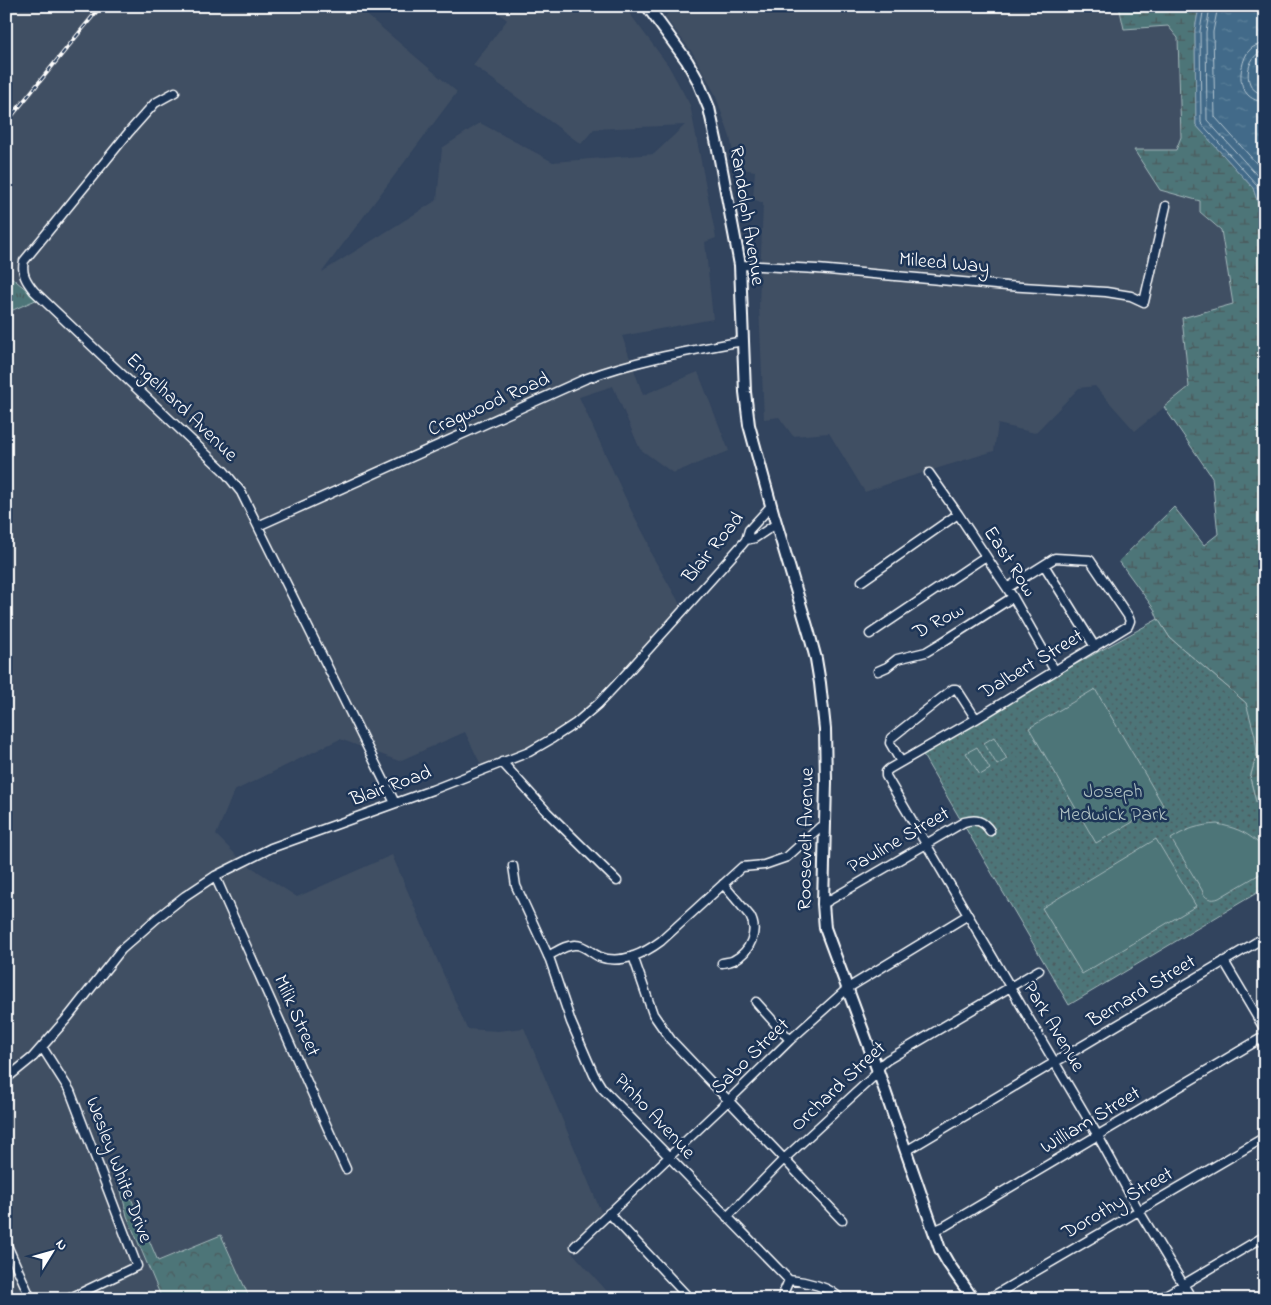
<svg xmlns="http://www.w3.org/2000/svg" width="1271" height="1305" font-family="'Indie Flower',sans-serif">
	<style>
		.built { fill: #404f63 }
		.grass { fill: url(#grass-tufts); stroke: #a6babc }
		.forest { fill: url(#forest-crowns); stroke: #a6babc }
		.wetland { fill: url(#wetland-marsh); stroke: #a6babc }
		.park { fill: url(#park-dots); stroke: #a6babc }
		.pitch { fill: #4d7478; stroke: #a6babc }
		.water { fill: url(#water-ripples); stroke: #8ea6b8 }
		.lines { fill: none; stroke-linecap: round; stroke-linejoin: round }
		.shore { stroke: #b3c4d0; stroke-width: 1 }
		.minor-casing { stroke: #fff; stroke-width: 11 }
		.major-casing { stroke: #fff; stroke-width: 14 }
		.minor { stroke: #1d3557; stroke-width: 8 }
		.major { stroke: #1d3557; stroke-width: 10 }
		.rail-casing { stroke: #fff; stroke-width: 4 }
		.rail { stroke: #1d3557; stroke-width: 2; stroke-dasharray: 5.5; stroke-linecap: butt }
		.labels { text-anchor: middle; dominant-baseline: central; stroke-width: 5; stroke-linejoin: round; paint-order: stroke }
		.street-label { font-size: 20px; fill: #fff; stroke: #1d3557 }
		.park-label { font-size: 20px; fill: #afc0c2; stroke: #1d3557 }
	</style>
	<defs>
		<pattern id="grass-tufts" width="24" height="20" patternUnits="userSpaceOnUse" patternTransform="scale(1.25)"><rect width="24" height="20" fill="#4d7478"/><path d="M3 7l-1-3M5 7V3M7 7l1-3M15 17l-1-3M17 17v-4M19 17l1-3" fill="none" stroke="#4c5c5e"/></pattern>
		<pattern id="forest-crowns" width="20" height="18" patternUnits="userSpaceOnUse" patternTransform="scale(1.25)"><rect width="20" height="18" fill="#4d7478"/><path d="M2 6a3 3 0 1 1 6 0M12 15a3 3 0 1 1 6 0" fill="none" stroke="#4c5c5e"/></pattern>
		<pattern id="wetland-marsh" width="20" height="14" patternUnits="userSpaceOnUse" patternTransform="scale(1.25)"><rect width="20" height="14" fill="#4d7478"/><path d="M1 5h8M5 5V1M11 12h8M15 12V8" fill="none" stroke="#4c5c5e"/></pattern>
		<pattern id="park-dots" width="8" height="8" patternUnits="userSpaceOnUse" patternTransform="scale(1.25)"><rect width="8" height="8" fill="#4d7478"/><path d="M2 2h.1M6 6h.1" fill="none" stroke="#4c5c5e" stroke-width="1.8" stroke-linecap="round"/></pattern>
		<pattern id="water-ripples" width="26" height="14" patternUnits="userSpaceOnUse" patternTransform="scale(1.25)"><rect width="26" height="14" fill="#426b89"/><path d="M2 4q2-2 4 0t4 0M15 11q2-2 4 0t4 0" fill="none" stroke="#5e819b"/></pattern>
	</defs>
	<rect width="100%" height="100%" fill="#32445e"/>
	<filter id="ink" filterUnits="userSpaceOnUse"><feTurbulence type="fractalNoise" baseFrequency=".02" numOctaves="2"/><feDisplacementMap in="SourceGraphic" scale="10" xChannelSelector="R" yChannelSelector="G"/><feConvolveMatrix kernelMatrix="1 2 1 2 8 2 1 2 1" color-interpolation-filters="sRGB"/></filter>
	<g filter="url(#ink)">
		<path class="built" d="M6,6H356L457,92L322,272L437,200L442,148L480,123L553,162L654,154L685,125L594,129L581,144L473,65L507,20L491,6H624L668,65L690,105L716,238L705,242L713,319L622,336L643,395L698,372L729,451L673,473L640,449L613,386L579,397L631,510L648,542L651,554L684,611L565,732L483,769L465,732L399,761L340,739L234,791L216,835L242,861L297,897L392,855L467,1029L498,1031L524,1028L604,1219L571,1251L614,1299H6V313L38,299L6,273Z
			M674,6H1119L1125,29L1168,26L1178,38L1181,137L1176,150H1134L1160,190L1200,201V212L1221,230L1233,304L1182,318L1189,387L1135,431L1095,386L1079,388L1035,433L998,424L994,451L896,481L865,492L829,433L793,436L779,417L764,419L759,305L763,203L753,199L755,171L736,168L730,137L715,94L694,55L665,17Z"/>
		<path class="grass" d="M6,273L38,299L6,313Z"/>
		<path class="forest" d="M113,1156L158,1261L221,1235L250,1299H162L127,1216Z"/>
		<path class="wetland" d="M1119,6H1199L1195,30L1196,125L1253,188L1265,225V803L1256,802L1250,778L1257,753L1246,703L1170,638L1158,619L1154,609L1119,561L1174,507L1204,545L1218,534L1212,477L1164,407L1189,387L1182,318L1233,304L1221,230L1200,212V201L1160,190L1134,150H1176L1181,137L1178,38L1168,26L1124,29Z"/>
		<path class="park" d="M1158,619L1170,638L1246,703L1255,736L1257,753L1250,778L1256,802L1265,803V888L1069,1005L921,752L976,719Z"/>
		<path class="pitch" d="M1095,689L1163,805L1096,843L1029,728Z
			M994,737L1007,759L997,765L984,743Z
			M977,747L990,769L980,775L966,753Z
			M1217,824C1232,827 1245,831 1257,842C1260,844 1264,847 1265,850C1266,856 1265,865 1265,871L1219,898C1212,901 1204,899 1202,890L1171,839C1186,829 1199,825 1217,824Z
			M1156,839L1196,906L1082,974L1042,908Z"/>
		<path class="water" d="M1199,6H1265V53L1259,78L1265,86V225L1253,188L1196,125L1195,30Z"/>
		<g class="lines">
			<path class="shore" d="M1204,6L1200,31L1201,123L1257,185L1265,209
				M1210,6L1206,32L1207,120L1262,181L1265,187
				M1218,6L1213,32L1215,117L1265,173
				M1265,44C1250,44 1245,54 1242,67C1238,84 1245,101 1265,102
				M1265,51C1245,53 1240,93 1265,94"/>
			<g class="minor-casing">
				<path id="minor" d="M175,92L155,103L145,114L129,132L24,261C21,273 26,281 34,291L224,471L241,492L395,803
					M740,265L817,269L1007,286L1106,292L1131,296L1144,302L1166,206
					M929,473L958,514L1013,597L1055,671
					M258,526L585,379C636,360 689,351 743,341
					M746,540L755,538L776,524
					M1044,565L1095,647
					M862,581L958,514
					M1007,588L1055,558L1090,560L1128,616L1130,621L1128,626L976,719L889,769L886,772V776L1098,1136L1139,1211L1192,1299
					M870,634L986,556
					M878,671L887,667L897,659L926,652L941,643L1013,597
					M502,762L547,812L617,881
					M901,762L890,743L891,738L953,689H956L958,691L976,719
					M513,866L516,886L550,960L571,1022L594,1075L602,1088L789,1280C804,1281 832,1287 840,1299
					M215,876L346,1169
					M823,904L964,822C976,819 983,820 990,831
					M548,956C556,952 567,944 576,945C585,945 592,954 600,957C621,965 645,953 661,941L742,867L764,865L787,857L820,827H825
					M633,956L653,1014L671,1040L842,1220
					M1224,961L1265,1030
					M722,963C726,962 731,962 734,960C750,952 759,931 750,916L723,884
					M756,1002L790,1040
					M42,1047L70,1091L137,1266L68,1299
					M6,1079L33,1057L69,1016L121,950L156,919L185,896L215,876L271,848L432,790L529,752L553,738L576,723L598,704L617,684L733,555L746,540L749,530L771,506
					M906,1151L1265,937
					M609,1213L690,1299
					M727,1217L784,1159L873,1077L881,1065L887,1060L1039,970
					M933,1231L945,1226L1265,1036
					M6,1243L31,1299
					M575,1246L728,1101L790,1040L848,988L968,915
					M781,1299L789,1280
					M988,1299L1265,1137
					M1159,1299L1265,1236"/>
			</g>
			<g class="major-casing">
				<path id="major" d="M647,6L687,61L697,79L709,108L718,149L740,265L745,392L749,425L774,516L809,633L816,659L820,683L825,729L826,782L823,904L825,928L878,1071L940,1249L948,1263L973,1299"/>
			</g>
			<use href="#minor" class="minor"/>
			<use href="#major" class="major"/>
			<g class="rail-casing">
				<path id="rail" d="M6,123L101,6
					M6,1287L11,1299"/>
			</g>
			<use href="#rail" class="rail"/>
		</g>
	</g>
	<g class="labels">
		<g class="street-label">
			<text transform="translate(746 216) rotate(81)">Randolph Avenue</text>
			<text transform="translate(944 264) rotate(5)">Mileed Way</text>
			<text transform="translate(489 405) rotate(-24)">Cragwood Road</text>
			<text transform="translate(181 408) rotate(44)">Engelhard Avenue</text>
			<text transform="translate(714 548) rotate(-51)">Blair Road</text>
			<text transform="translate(1009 562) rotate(57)">East Row</text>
			<text transform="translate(939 622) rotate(-28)">D Row</text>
			<text transform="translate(1032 665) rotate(-31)">Dalbert Street</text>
			<text transform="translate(391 787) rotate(-20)">Blair Road</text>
			<text transform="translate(807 839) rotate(-89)">Roosevelt Avenue</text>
			<text transform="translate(899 841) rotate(-30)">Pauline Street</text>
			<text transform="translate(1142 992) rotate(-31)">Bernard Street</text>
			<text transform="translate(296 1016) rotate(66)">Milik Street</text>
			<text transform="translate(1053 1027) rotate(59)">Park Avenue</text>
			<text transform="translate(751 1057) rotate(-44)">Sabo Street</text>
			<text transform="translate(839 1087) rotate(-43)">Orchard Street</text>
			<text transform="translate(654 1117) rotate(47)">Pinho Avenue</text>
			<text transform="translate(1091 1121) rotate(-31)">William Street</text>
			<text transform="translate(118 1170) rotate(69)">Wesley White Drive</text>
			<text transform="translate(1118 1204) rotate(-30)">Dorothy Street</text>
		</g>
		<g class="park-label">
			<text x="1113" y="792">Joseph<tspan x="1113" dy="23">Medwick Park</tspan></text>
		</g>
	</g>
	<rect width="1271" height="1305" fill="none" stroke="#1d3557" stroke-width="25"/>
	<rect x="12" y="12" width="1246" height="1280" fill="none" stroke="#fff" stroke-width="2" filter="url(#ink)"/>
	<g transform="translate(52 1252) rotate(53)" stroke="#1d3557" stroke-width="4" paint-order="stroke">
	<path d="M0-4L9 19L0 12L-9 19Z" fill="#ffffff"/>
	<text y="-8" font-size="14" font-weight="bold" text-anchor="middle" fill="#ffffff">N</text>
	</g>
</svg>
